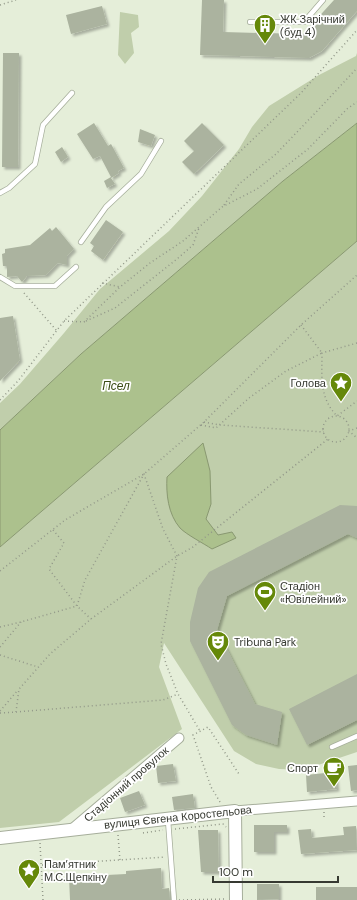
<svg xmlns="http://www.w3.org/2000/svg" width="357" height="900" font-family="'DM Sans',sans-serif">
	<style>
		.green { fill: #c0ceab }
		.water { fill: #acc18d; stroke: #899871 }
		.building { fill: #abb39f; filter: url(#shadow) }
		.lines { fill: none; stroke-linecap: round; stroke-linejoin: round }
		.lane-casing { stroke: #a6ae9b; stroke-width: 6 }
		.street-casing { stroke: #a6ae9b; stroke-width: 11 }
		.secondary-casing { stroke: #a6ae9b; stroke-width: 14 }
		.path { stroke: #929889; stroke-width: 1.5; stroke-dasharray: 1 3; stroke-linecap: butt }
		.lane { stroke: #fff; stroke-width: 4.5 }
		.street { stroke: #fff; stroke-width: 9 }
		.secondary { stroke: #fff; stroke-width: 12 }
		.labels { text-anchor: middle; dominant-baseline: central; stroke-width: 3.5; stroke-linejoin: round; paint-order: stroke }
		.poi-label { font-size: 11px; fill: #363931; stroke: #fff; text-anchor: start }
		.street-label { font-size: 11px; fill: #363931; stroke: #fff }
		.water-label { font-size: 12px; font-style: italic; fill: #394b13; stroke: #fff }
	</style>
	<defs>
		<filter id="shadow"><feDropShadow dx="2.5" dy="2.5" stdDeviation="1" flood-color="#0004"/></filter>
	</defs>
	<rect width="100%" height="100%" fill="#e5eed9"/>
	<path class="green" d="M120,12L138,15L139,27L131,33L134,53L125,64L118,55Z
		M357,53V123L283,181L81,354L0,430V403L20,384L64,333L100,289L169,231L202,196L239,149L252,127L269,106L319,75L356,56Z
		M357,241V752L303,770L279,769L256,764L234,751L164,643L159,667L182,729L59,822L0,828V547Z"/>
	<path class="water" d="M357,123V241L0,547V430L81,354L283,181Z
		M203,443L210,471L211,504L206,519L218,535L232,532L236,538L212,549C203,543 187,535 180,528C168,514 166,494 167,477Z"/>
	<path class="building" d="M202,0H224L223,32L303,34L334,0H357V11L322,51L309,58L200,55Z
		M102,6L107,24L71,34L66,15Z
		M3,53H19L18,167H2Z
		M94,123L108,146L111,144L124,168L118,171L119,173L111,178L115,184L107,188L104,181L111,177L100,156L93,159L77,134Z
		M202,123L224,145L194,174L182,162L194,151L184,141Z
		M140,129L155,135L151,146L138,142Z
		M62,147L68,157L61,162L55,152Z
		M106,220L123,232L103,260L91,251L94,246L90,243Z
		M56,227L74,249L67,256V265L58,263L46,275L27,276L22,282L17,276L7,277V266H3L2,254L5,253V249L30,245L50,228L52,231Z
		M13,316L20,360L0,381V318Z
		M340,505L357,506V538L348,534L227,596L217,630L255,704L282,712L277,745L246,735L232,725L190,641V622L198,588L209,572Z
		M357,674V720L307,745L289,709Z
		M173,764L176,781L158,783L156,766Z
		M357,765V790L351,791L348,766Z
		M335,772L337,789L307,792L306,775Z
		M139,791L145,805L125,812L120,798Z
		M193,794L195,808L174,810L172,797Z
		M254,825H287V832H274V852H254Z
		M356,826L357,850L301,854L298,830L311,829L312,838L344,835L343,827Z
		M198,830H218L219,872H201Z
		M161,868L162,889L169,888L170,900H70L69,877L126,874V871Z
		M257,884H279V899L257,900Z
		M316,887H357V900H316Z"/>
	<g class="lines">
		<g class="lane-casing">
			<path id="lane" d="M250,22H304L323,0
				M0,193L9,188L35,164L43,125L72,93
				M81,242L106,207L141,174L161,141
				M0,277L15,286H55L76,267
				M332,747L357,736
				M168,820L174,900"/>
		</g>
		<g class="street-casing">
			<path id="street" d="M235,811L357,801
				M72,829L179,738"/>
		</g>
		<g class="secondary-casing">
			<path id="secondary" d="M0,838L235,811L236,900"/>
		</g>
		<path class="path" d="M0,5L16,0
			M224,205L239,184L276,154L319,109L357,68
			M102,283L120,287
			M24,293L57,331
			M64,321L84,322L120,287L150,263L183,241L222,207L257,189L308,149L347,109L357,102
			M86,321L115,308L177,259L193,245L199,228
			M357,343L322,353C322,378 319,397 337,416L357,401
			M0,400L18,381L64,321L301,93L357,30
			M323 429a13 13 0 1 1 26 0a13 13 0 1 1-26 0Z
			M204,422L220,425L324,432
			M201,425L216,428L249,398L286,371L322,353L301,325
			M357,428L349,431L357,438
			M53,530L64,543L49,569L77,606L91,619
			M0,571L65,520L144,474L204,422L301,325L357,275
			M0,627L21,622L77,606L85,580L144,474L163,529L177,556L161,644L166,664L178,694L200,731
			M0,647L21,622
			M0,655L38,667
			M0,711L18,690
			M16,712L163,700L178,694
			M0,713L16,712L19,689L50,654L91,619L177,556L193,547L328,439
			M220,802L211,787L193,735L208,727L239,774
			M324,812V818
			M175,829L223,824L226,827
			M143,833L163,830
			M118,835L120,860
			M40,843L43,900
			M42,865L165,857
			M179,900L225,899"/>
		<use href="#lane" class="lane"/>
		<use href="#street" class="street"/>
		<use href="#secondary" class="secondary"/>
	</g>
	<defs>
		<g id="building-pin" transform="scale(1.15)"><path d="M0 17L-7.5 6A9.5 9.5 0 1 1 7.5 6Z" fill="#658809" stroke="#fff"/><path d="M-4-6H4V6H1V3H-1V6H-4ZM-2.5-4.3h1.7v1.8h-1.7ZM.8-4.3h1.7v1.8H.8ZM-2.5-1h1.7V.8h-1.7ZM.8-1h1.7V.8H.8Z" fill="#fff"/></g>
		<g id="sight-pin" transform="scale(1.15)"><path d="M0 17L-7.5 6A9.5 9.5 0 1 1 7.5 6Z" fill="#658809" stroke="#fff"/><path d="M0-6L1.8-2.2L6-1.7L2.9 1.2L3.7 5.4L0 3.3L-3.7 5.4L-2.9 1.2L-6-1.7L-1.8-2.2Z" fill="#fff"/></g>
		<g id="stadium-pin" transform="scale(1.15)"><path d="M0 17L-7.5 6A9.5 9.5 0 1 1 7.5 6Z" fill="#658809" stroke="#fff"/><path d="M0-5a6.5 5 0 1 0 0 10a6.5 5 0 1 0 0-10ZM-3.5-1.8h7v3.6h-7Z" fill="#fff"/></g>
		<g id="theatre-pin" transform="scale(1.15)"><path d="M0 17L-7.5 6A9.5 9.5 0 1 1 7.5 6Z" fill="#658809" stroke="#fff"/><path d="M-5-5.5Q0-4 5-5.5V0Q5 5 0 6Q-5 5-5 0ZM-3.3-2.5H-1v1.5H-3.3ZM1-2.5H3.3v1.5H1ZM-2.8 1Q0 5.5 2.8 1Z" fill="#fff"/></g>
		<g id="cafe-pin" transform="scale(1.15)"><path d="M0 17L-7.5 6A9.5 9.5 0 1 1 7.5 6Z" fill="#658809" stroke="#fff"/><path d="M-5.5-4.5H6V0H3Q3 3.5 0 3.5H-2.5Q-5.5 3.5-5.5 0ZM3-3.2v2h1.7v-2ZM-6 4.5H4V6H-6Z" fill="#fff"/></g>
	</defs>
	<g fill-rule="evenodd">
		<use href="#building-pin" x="265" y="25"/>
		<use href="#sight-pin" x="341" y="383"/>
		<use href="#stadium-pin" x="265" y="592"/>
		<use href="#theatre-pin" x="218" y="642"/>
		<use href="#cafe-pin" x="334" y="768"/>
		<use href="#sight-pin" x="29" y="870"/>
	</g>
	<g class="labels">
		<g class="poi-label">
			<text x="280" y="19">ЖК Зарічний<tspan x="280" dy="13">(буд 4)</tspan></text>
			<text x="326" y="383" text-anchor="end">Голова</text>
			<text x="280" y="586">Стадіон<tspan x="280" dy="13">«Ювілейний»</tspan></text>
			<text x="234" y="642">Tribuna Park</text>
			<text x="318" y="768" text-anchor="end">Спорт</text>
			<text x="44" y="864">Пам’ятник<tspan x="44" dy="13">М.С.Щепкіну</tspan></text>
		</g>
		<g class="street-label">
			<text transform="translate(126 784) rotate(-41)">Стадіонний провулок</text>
			<text transform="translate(178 817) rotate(-6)">вулиця Євгена Коростельова</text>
		</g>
		<g class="water-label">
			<text x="116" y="386">Псел</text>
		</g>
	</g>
	<path d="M213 876v6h125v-6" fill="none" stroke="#363931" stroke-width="2"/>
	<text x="219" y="876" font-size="12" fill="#363931" stroke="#ffffff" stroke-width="3" paint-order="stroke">100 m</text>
</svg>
